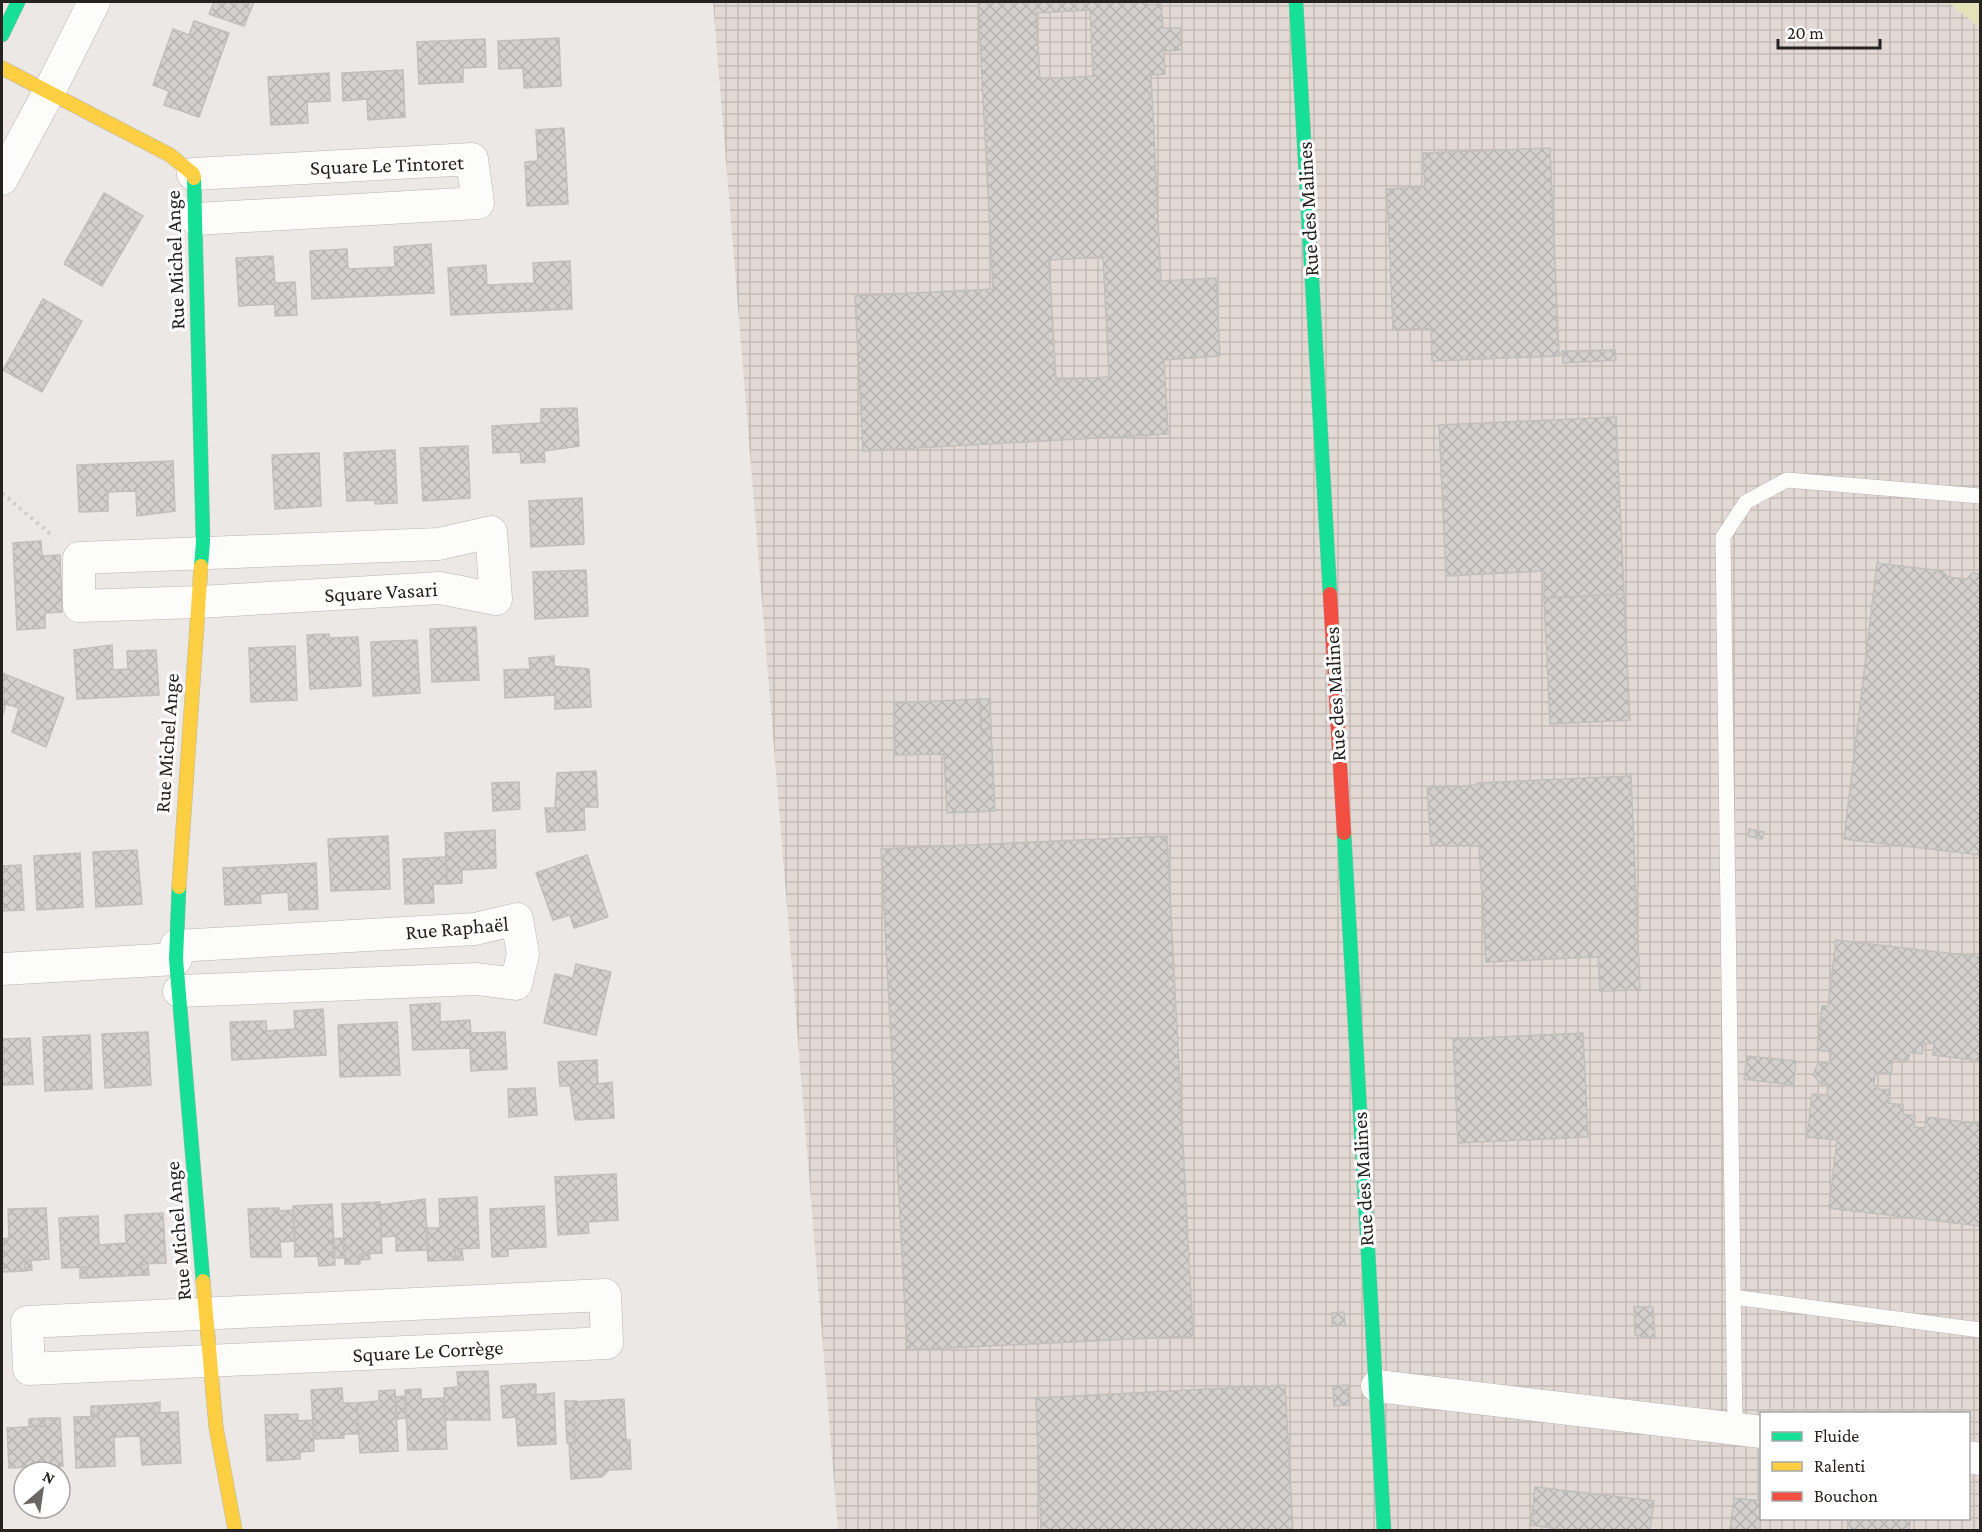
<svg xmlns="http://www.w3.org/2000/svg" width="1982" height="1532" font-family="'Crimson Pro',serif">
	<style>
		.industrial { fill: url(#industrial-grid); fill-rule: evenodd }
		.garden { fill: #e4e1bb }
		.building { fill: url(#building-cross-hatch); stroke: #c1bfbc; stroke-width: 1.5; fill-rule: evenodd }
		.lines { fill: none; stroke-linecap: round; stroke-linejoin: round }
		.lane-casing { stroke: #b8b5b3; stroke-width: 16 }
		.street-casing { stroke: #b8b5b3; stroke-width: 33 }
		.fast-casing { stroke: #b8b5b3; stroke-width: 15 }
		.slow-casing { stroke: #b8b5b3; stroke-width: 15 }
		.jam-casing { stroke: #b8b5b3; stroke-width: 15 }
		.path { stroke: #d0cece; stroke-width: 4; stroke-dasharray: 3 4.5; stroke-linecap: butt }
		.lane { stroke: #fcfcfb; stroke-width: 15 }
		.street { stroke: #fcfcfb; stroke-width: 32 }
		.fast { stroke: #16e098; stroke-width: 14 }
		.slow { stroke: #ffcf43; stroke-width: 14 }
		.jam { stroke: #f24e42; stroke-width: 14 }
		.labels { text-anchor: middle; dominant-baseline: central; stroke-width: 6; stroke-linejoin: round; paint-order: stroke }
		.street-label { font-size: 21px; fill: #252220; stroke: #fff }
	</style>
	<defs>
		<pattern id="industrial-grid" width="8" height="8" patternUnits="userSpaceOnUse" patternTransform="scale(1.5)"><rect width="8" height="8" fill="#e3d9d4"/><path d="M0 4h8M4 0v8" fill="none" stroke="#c3bab6"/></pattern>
		<pattern id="building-cross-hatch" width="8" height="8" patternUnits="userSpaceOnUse" patternTransform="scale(1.5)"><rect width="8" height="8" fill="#d3d0cd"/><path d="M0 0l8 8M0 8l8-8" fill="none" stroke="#b5b2b0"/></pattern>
	</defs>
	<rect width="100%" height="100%" fill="#ece8e5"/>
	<path class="industrial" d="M713,2H1948L1980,28V1530H838ZM1762,1414H1968V1518H1762Z"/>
	<path class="garden" d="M1948,2H1980V28Z"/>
	<path class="building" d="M214,2H254L244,26L209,14Z
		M978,2H1147V5L1161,4L1163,28H1181L1182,50L1164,51L1165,74L1151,75L1161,281L1216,278L1220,356L1164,360L1168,434L863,451L855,296L993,289ZM1090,10L1093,76L1040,79L1036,13ZM1103,257L1109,377L1056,380L1049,260Z
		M194,21L229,33L199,117L164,105L169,91L153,85L173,29L189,35Z
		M559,38L561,86L524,88L523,68L499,69L498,41Z
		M485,39L486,67L463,68V82L419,84L417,42Z
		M403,70L405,117L368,120L367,99L343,101L342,73Z
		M329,73L330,101L307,102L308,123L271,125L268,77Z
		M564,128L568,204L527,206L525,162L538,161L536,130Z
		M1550,148L1559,356L1432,361L1431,328L1393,330L1387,189L1425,187L1423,153Z
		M104,193L143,216L102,286L64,264Z
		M431,244L434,293L312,299L310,251L347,249L348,269L395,267L394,247Z
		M273,256L275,283L295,282L297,315L275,316V304L239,306L236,258Z
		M570,261L572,309L451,315L448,268L486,265L487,285L534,283L533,263Z
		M43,299L82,321L42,392L3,370Z
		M1615,350L1616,360L1563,363L1562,351Z
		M577,408L579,446L544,451L545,462L521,463L520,452L493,453L492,426L541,423V409Z
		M1616,417L1624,594L1544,598V571L1446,576L1439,425Z
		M468,446L470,498L423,501L420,448Z
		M395,450L397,503L375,504V500L347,501L344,453Z
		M319,453L321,506L275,509L272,455Z
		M173,461L175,511L137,516L136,491L108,492V511L79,512L77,465Z
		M582,498L584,544L531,547L529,501Z
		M41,541L42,556L60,555L62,612L45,613V628L17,630L13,543Z
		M1877,563L1942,571L1948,577L1967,579L1972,573L1980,574V855L1844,839Z
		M586,570L588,616L535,619L533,572Z
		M1624,594L1630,720L1550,724L1544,598Z
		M476,627L479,680L432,682L430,629Z
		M329,634L330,638L358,637L361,686L310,689L307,635Z
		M417,640L420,693L373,696L371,642Z
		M112,645L113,670L128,669L127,651L156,650L159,695L77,699L74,650Z
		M295,646L297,700L251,702L249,648Z
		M554,656V666L589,669L591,707L555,709V695L505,698L504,670L530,669L529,658Z
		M2,673L64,698L46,747L12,732L19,708L6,704L2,717Z
		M980,699H990L991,729H981Z
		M980,699L981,729H991L995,811L947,813L944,754L895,755L894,703Z
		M596,771L598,807H584L585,830L547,832L545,808H555L557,773Z
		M1631,776L1640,990L1600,991L1598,957L1486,962L1479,846H1431L1427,788L1477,785V783Z
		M519,782L520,809L493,811L492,783Z
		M1749,829L1764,832L1762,839L1748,836Z
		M495,830L496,868L462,870V883L447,884L445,833Z
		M388,836L390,889L331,891L328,839Z
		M1167,836L1193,1336L907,1350L881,849Z
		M137,850L142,904L96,907L93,852Z
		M80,853L83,907L37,910L34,856Z
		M587,855L608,917L574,928L570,915L553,920L536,873Z
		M446,857L447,884H433L434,903L405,904L403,859Z
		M316,863L318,909L289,910L288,892L260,894L261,903L225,905L223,868Z
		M21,865L24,910L2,911V866Z
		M1836,940L1980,957V1061L1933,1055L1934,1044L1924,1043L1922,1054L1910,1052L1908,1061L1893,1059L1891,1074L1879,1072L1875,1075L1874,1085L1877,1089L1889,1090L1888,1103L1903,1105V1114L1915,1116L1914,1127L1925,1128L1926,1117L1980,1124V1226L1829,1208L1837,1140L1807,1137L1812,1094L1827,1095L1828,1084H1821L1813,1075L1818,1064L1830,1063L1831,1052L1817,1050L1822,1006H1828Z
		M576,964L611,972L596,1035L544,1023L555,974L573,978Z
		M440,1003V1022L470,1020L471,1033L505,1032L507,1069L471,1071L470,1048L413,1050L410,1005Z
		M323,1009L326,1055L232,1060L230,1022L266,1021L267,1031L295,1029L294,1011Z
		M397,1022L400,1075L340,1077L338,1025Z
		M148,1032L151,1085L105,1088L102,1034Z
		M1583,1033L1588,1137L1458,1143L1453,1039Z
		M90,1035L92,1089L45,1091L43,1037Z
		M30,1038L33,1084L2,1085V1039Z
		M1747,1056L1796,1061L1793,1085L1744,1079Z
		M597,1060L598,1084L612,1082L614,1118L575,1120L570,1086H560L558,1062Z
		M535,1088L537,1115L509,1117L508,1089Z
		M616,1174L618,1220L588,1222L589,1233L558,1235L555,1177Z
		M477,1197L479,1248L455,1249L456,1260L428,1261L426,1228H440L439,1199Z
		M425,1199L428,1250L396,1251V1236L381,1237L380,1205Z
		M380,1202L382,1253L360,1254V1264H345L342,1204Z
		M332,1204L335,1265L319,1266L318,1256L295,1257L293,1206Z
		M544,1206L546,1247L508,1249V1256L492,1257L490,1209Z
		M46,1208L49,1259L25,1261V1271L2,1272V1239L9,1238L8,1209Z
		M279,1208V1211L293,1210L295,1241L280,1242L281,1257H251L248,1209Z
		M163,1213L166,1263L142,1264V1275L87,1278L86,1267L62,1268L59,1218L98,1216L99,1245L126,1243L125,1215Z
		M343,1238L344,1258H334L333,1239Z
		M455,1249H462L463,1260H456Z
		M369,1253L370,1259L360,1260V1254Z
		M31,1260L32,1270L25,1271V1261Z
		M142,1264H148L149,1275H142Z
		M86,1267L87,1278H80V1268Z
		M1634,1307H1653L1655,1338L1635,1335Z
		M1344,1312L1345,1326H1332V1313Z
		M488,1371L490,1420H445L444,1388L458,1387L457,1372Z
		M529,1384H536V1395H530Z
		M529,1384L530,1395L554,1393L556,1444L518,1446L516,1417L503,1418L501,1386Z
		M1285,1385L1293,1530H1041L1036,1398Z
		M1348,1385L1349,1405L1334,1406L1333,1386Z
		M342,1388L343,1403H357L359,1434H344V1438L314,1439L311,1390Z
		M421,1389V1399L444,1398L447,1449L408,1450L405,1390Z
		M395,1390L398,1451L360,1453L357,1403L379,1401V1391Z
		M406,1396V1418L397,1419L395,1397Z
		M624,1399L626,1440H630L631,1469L609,1470L602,1477L571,1479L569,1443H575L574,1402Z
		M565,1401H577L574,1402L575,1443H567Z
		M160,1402V1413H154L153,1403Z
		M153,1403L154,1413L178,1412L181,1463L142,1465L140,1436L114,1437L115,1466L76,1468L74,1417L98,1416V1406Z
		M91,1406H98V1416H91Z
		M298,1414V1421L313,1420L314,1451L300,1452V1459L267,1461L265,1415Z
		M44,1418L45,1426H29V1419Z
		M44,1418H60L63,1466L9,1468L7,1428L45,1426Z
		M1535,1487L1654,1501L1650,1530H1564L1531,1525Z
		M1734,1498L1762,1501L1760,1530H1730Z
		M1848,1518H1911L1909,1530H1847Z"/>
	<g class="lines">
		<g class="lane-casing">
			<path id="lane" d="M1733,1297L1980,1330
				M1735,1429L1723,537L1746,502L1787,480L1980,496"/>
		</g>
		<g class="street-casing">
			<path id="street" d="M193,174L472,159L478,203L196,219
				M2,179L49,92L94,2
				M491,532L496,599L440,588L199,602L79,606V558L439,544Z
				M176,946L475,929L517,919L523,954L516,984L477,979L179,991
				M2,969L176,959
				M605,1295L607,1343L29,1369L27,1322Z
				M1377,1386L1762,1432
				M1968,1457L1980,1459"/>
		</g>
		<g class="fast-casing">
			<path id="fast" d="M1296,2L1330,594
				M2,35L18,2
				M194,178L203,542L201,566
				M1344,833L1384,1530
				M179,887L176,959L203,1281"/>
		</g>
		<g class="slow-casing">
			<path id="slow" d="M2,68L170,155L193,174L194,178
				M179,887L201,566
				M203,1281L216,1427L235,1530"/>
		</g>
		<g class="jam-casing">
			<path id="jam" d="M1330,594L1344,833"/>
		</g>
		<path class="path" d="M2,493L54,537"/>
		<use href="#lane" class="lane"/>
		<use href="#street" class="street"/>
		<use href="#fast" class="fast"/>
		<use href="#slow" class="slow"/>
		<use href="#jam" class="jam"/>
	</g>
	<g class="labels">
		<g class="street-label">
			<text transform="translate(387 165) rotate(-2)">Square Le Tintoret</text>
			<text transform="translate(1308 209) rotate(-93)">Rue des Malines</text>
			<text transform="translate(175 260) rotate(-92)">Rue Michel Ange</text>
			<text transform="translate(381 592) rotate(-3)">Square Vasari</text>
			<text transform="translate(1335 694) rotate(-93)">Rue des Malines</text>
			<text transform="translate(167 743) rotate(-86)">Rue Michel Ange</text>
			<text transform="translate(457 928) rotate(-5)">Rue Raphaël</text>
			<text transform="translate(1363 1179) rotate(-93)">Rue des Malines</text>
			<text transform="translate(178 1231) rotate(-95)">Rue Michel Ange</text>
			<text transform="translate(428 1351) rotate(-3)">Square Le Corrège</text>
		</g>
	</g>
	<rect width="1982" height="1532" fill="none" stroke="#252220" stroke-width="6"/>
	<rect x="1760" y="1412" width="210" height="108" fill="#ffffff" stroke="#a8a7a6" stroke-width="1.5"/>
	<rect x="1772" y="1432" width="30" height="9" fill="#16e098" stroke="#a8a7a6" stroke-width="1.5"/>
	<text x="1814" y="1442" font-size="18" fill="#252220">Fluide</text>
	<rect x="1772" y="1462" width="30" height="9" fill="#ffcf43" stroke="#a8a7a6" stroke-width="1.5"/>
	<text x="1814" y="1472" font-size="18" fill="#252220">Ralenti</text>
	<rect x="1772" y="1492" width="30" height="9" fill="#f24e42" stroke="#a8a7a6" stroke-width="1.5"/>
	<text x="1814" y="1502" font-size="18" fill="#252220">Bouchon</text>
	<g transform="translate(42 1490) rotate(29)"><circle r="28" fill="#ffffff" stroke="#a8a7a6" stroke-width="1.5"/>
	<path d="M0-4.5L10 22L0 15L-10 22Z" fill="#6b6765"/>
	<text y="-9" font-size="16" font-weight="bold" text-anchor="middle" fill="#252220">N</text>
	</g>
	<path d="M1778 39v9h102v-9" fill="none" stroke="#252220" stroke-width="3"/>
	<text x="1787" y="39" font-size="18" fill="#252220" stroke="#ffffff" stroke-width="4.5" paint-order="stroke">20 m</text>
</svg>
